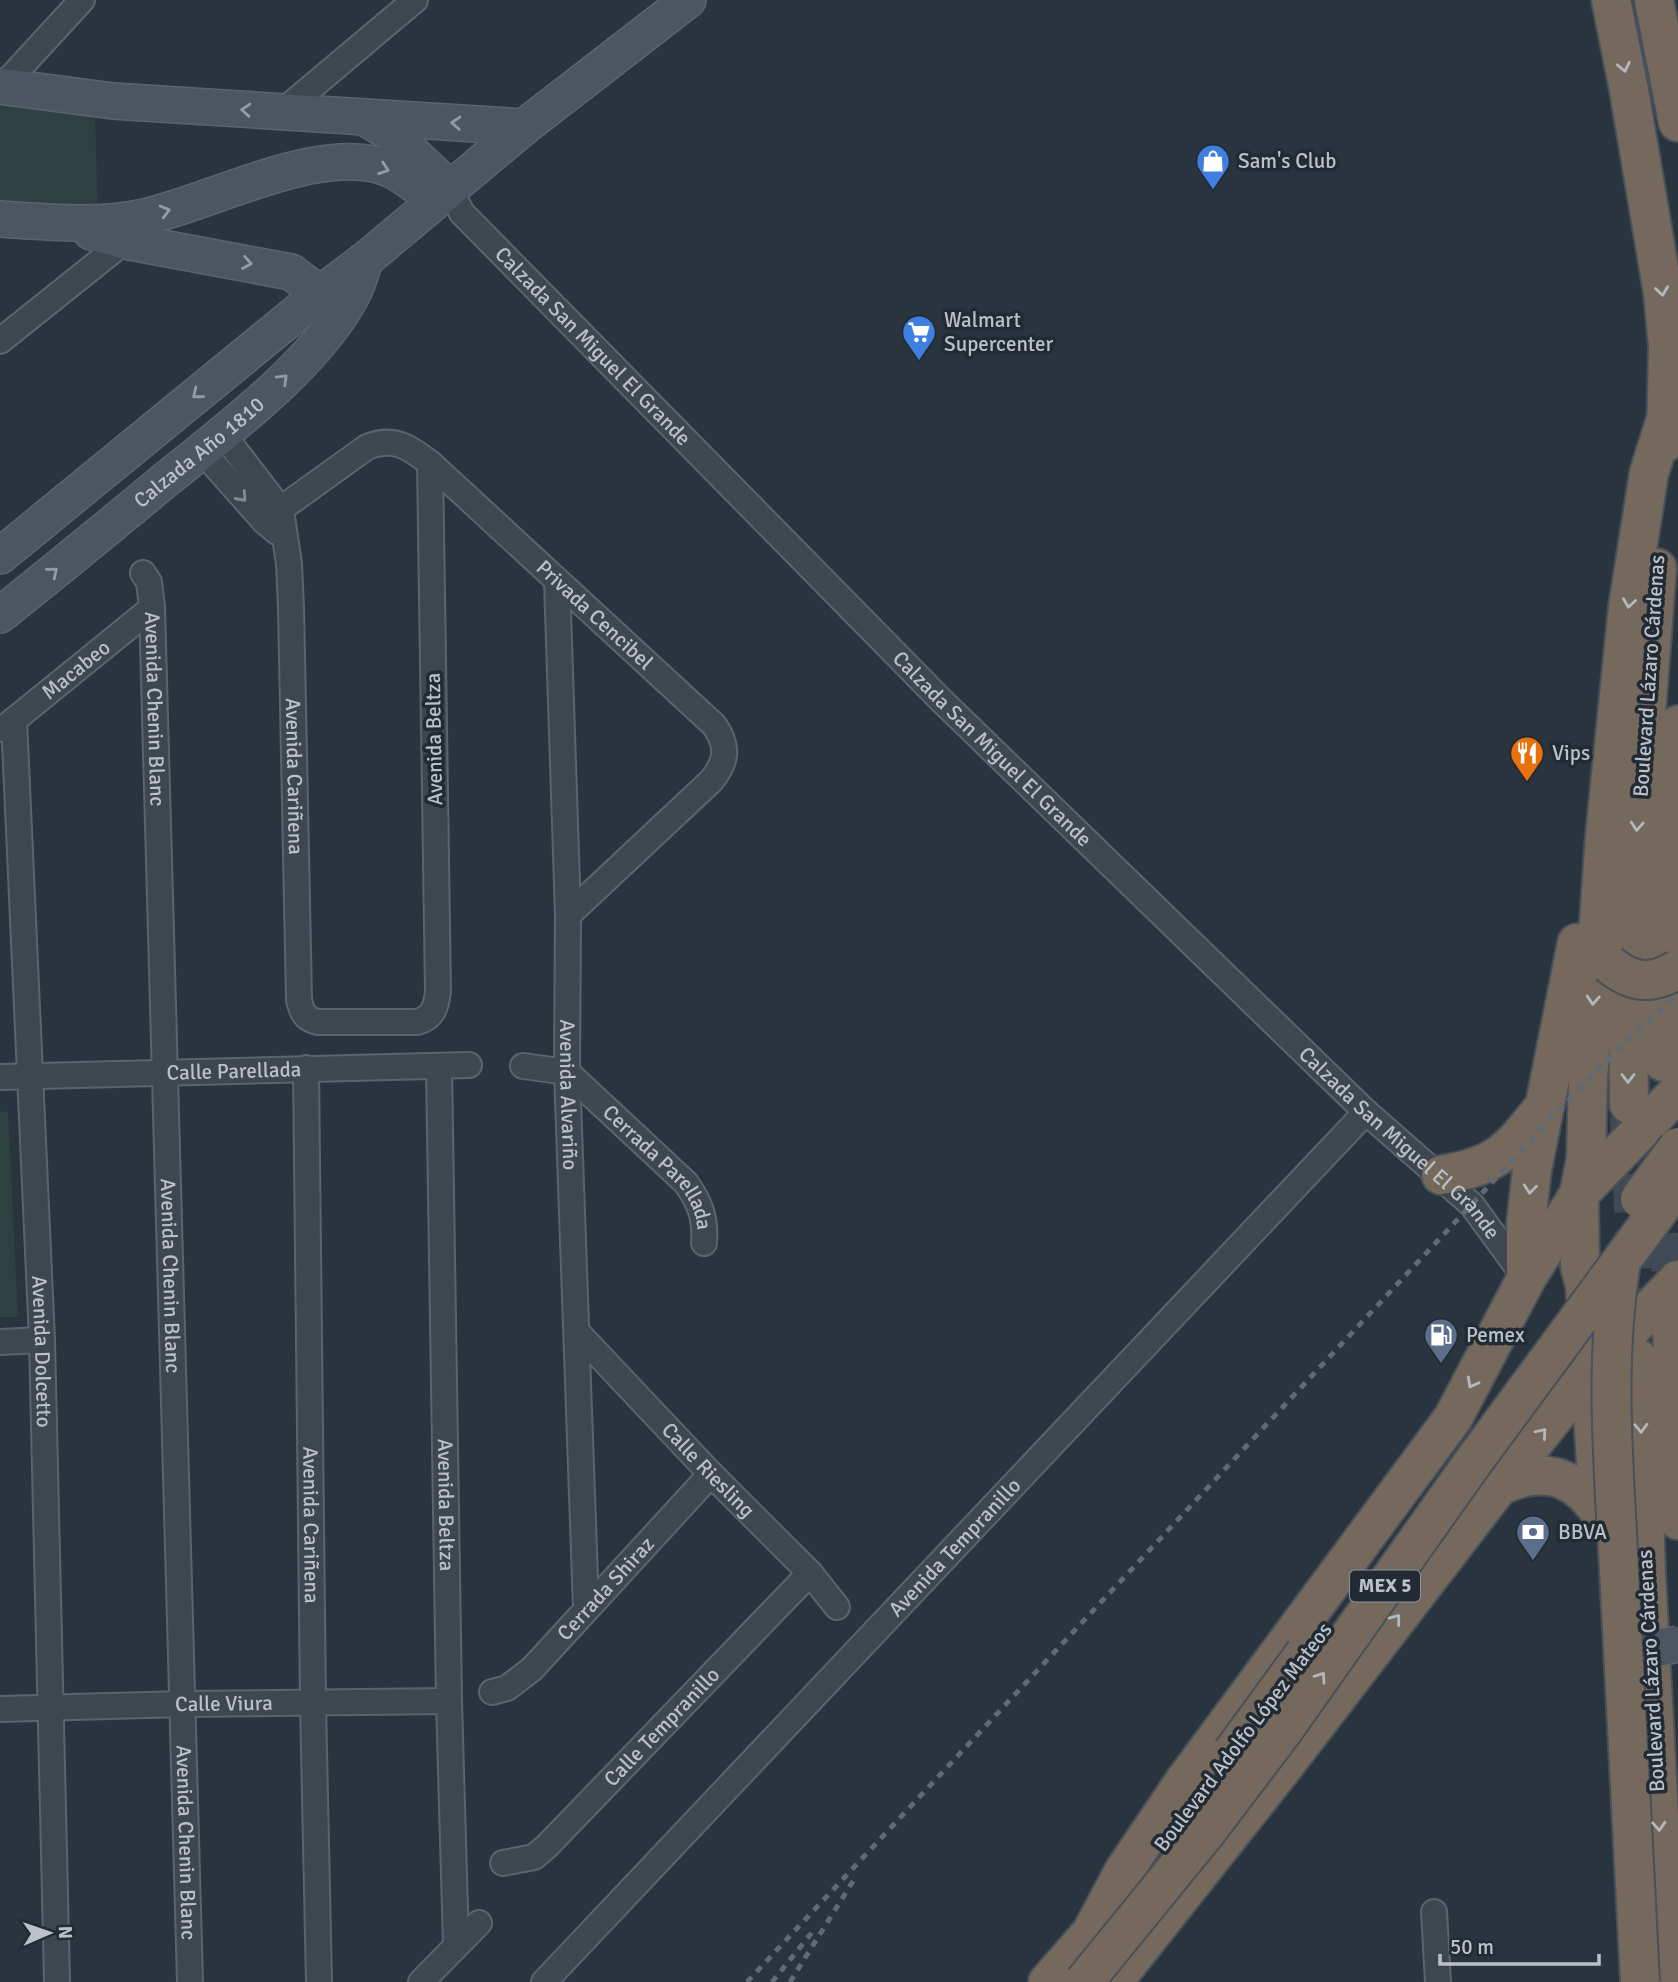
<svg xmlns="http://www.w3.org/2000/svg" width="1678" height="1982" font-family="Signika,sans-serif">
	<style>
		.green { fill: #2d4141 }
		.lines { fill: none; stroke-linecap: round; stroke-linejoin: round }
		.highway-tunnel { stroke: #404954; stroke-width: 38; stroke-dasharray: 38 19; stroke-linecap: butt }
		.street-casing { stroke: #5b646c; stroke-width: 28 }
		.secondary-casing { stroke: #5b646c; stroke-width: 38 }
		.highway-casing { stroke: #485159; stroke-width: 42 }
		.street { stroke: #3e464f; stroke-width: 24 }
		.secondary { stroke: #4c5561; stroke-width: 35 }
		.highway { stroke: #74695c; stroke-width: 38 }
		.rail { stroke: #606a75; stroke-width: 5; stroke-dasharray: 7 7; stroke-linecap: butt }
		.secondary-bridge-casing { stroke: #5b646c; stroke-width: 38; stroke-linecap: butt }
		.highway-bridge-casing { stroke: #485159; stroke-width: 42; stroke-linecap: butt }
		.secondary-bridge { stroke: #4c5561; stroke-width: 35 }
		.highway-bridge { stroke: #74695c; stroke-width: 38 }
		.oneway { stroke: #b3b8be }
		.oneway2 { stroke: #949ba5 }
		.oneway3 { stroke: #828a92 }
		.labels { text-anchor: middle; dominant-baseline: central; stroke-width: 7; stroke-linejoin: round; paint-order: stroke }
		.shield { fill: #222b34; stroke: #8c949c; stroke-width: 2 }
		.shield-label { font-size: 19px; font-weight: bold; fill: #bac1c9 }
		.poi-label { font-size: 21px; fill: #bac1c9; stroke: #222b34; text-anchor: start }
		.street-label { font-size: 21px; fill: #bac1c9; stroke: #222b34 }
	</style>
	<rect width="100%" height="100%" fill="#2a343f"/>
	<path class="green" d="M0,99L95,110L98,219L0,206Z
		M8,1111L18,1317H0V1112Z"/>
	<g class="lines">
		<path class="highway-tunnel" d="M1629,1117L1639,1347
			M1667,1176L1672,1316"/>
		<g class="street-casing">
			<g id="street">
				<path d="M2,87L82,0"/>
				<path d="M282,112L415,0"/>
				<path id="s1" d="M449,188L462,213L942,701L1366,1112L1472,1205L1526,1279"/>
				<path d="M0,341L125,241"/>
				<path id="s2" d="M222,433L281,510L289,564L291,608L299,1000C302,1013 305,1019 318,1022H417C433,1018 436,1007 438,992L430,463"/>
				<path d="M202,451L264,521L277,532"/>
				<path id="s3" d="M264,521L367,447C394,436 409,447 430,463L714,725C729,746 727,762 711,781L568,915"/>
				<path id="s4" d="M143,573L149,582L152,608L190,1982"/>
				<path id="s5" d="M557,581L568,915L567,1072L586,1608"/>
				<path id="s6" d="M14,720L42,1340L57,1982"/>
				<path id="s7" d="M3,729L152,608"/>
				<path id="s8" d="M439,1066L449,1701L456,1945"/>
				<path id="s9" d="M523,1066L567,1072L686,1183C700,1203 706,1218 704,1243"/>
				<path id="s10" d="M306,1068L313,1704L319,1982"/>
				<path id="s11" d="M0,1077L469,1065"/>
				<path id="s12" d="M578,1333L711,1474L810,1573L837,1607"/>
				<path d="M0,1342L42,1340"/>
				<path id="s13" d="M492,1692L507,1688L532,1669L711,1474"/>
				<path id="s14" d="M0,1709L183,1704L449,1701"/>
				<path id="s15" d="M503,1863L534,1857L547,1846L810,1573"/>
				<path d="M1434,1912L1438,1982"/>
				<path d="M421,1982L479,1923"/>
				<path id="s16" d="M544,1982L1366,1112"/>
			</g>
		</g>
		<g class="secondary-casing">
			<g id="secondary">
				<path d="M0,86L113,101L524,127"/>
				<path d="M364,117L392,134L449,188"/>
				<path d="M0,219C47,222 97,227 144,217C211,203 327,139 392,170C407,178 422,190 436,200"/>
				<path d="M91,232L125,241L291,272L307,284L315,298"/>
				<path d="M0,556L315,298L365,260L524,127L688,0"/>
				<path id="s17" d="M0,615C55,571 110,526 164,481C225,432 320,361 354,291C359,281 361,271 365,261"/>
			</g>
		</g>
		<g class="highway-casing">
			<path id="highway" d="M1611,0L1629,90L1663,293L1668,346L1666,442
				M1654,0L1678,122
				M1663,1062L1670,818L1678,725
				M1629,1104L1628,1008L1632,900L1657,568
				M1441,1175C1497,1166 1508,1152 1542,1109
				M1526,1279V1223L1532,1170L1577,943
				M1672,1325L1678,1520
				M1639,1359L1646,1573L1668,1982
				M1596,1463L1585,1286L1580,1266L1579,1194L1586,1159L1588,1079L1605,835L1628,607L1649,473L1667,416
				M1499,1486C1541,1467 1572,1473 1599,1511
				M1089,1937L1124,1871L1184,1782L1453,1418L1526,1279L1579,1194L1678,1092
				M1048,1982L1104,1918
				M1113,1982L1284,1766L1499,1486L1590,1372L1678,1280"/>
		</g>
		<use href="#street" class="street"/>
		<use href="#secondary" class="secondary"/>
		<use href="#highway" class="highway"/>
		<path class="rail" d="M747,1982L1595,1072L1678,993
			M772,1982L814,1930
			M790,1982L855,1878"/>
		<g class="secondary-bridge-casing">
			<path id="secondary-bridge" d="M1624,1655L1678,1644"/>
		</g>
		<g class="highway-bridge-casing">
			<path id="highway-bridge" d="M1609,964C1633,984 1652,985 1678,969
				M1640,1199L1678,1147
				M1621,1263C1604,1362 1614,1470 1619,1570C1626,1707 1633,1845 1640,1982
				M1232,1753L1305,1653
				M1084,1982L1207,1831L1282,1732L1471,1465L1678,1184"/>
		</g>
		<use href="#secondary-bridge" class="secondary-bridge"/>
		<use href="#highway-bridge" class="highway-bridge"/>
	</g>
	<defs><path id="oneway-chevron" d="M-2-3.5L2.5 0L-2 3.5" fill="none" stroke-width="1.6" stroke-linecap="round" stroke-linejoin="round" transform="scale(1.75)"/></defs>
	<g class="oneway">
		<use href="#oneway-chevron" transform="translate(1624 67) rotate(78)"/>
		<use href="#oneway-chevron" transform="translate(1662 291) rotate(82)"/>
		<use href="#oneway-chevron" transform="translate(1629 603) rotate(98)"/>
		<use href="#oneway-chevron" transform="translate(1637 826) rotate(94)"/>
		<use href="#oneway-chevron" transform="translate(1593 1000) rotate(94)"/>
		<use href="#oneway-chevron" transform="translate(1628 1078) rotate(90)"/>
		<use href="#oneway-chevron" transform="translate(1530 1189) rotate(96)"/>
		<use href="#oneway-chevron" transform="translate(1472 1383) rotate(118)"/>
		<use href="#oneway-chevron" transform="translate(1641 1428) rotate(88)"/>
		<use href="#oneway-chevron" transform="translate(1542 1433) rotate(-50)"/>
		<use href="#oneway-chevron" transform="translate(1396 1619) rotate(-53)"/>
		<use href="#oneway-chevron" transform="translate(1321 1677) rotate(-55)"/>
		<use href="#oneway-chevron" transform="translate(1659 1826) rotate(87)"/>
	</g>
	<g class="oneway2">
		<use href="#oneway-chevron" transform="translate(246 110) rotate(-176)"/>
		<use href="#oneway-chevron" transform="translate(456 123) rotate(-177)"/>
		<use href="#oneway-chevron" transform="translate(384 169) rotate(20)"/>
		<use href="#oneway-chevron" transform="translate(165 211) rotate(-15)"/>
		<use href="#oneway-chevron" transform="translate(247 263) rotate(10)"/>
		<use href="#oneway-chevron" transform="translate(283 379) rotate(-44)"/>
		<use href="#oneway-chevron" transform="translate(197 394) rotate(141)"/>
		<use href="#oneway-chevron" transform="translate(53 572) rotate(-39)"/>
	</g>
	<use class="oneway3" href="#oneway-chevron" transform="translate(242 497) rotate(48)"/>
	<defs>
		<g id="shop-pin" transform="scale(1.75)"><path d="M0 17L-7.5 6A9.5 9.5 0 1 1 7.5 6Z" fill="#3f7fe0" stroke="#222b34"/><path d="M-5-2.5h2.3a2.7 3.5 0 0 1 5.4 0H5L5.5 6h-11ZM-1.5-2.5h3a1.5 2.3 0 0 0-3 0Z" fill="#fff"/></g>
		<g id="supermarket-pin" transform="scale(1.75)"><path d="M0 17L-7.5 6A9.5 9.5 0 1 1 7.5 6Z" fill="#3f7fe0" stroke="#222b34"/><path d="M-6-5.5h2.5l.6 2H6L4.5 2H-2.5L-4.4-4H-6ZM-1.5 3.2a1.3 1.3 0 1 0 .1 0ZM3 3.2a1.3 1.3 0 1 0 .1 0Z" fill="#fff"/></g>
		<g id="restaurant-pin" transform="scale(1.75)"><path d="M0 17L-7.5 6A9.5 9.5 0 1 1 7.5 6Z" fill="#e8710a" stroke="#222b34"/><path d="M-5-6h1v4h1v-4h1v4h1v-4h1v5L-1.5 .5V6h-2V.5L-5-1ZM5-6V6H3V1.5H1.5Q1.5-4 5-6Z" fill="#fff"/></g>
		<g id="fuel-pin" transform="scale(1.75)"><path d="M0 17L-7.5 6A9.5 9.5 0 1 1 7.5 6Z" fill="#5c6f8a" stroke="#222b34"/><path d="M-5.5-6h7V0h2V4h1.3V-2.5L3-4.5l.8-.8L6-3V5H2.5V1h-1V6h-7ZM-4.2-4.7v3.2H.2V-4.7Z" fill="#fff"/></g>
		<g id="bank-pin" transform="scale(1.75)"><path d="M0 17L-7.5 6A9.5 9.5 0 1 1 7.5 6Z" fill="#5c6f8a" stroke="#222b34"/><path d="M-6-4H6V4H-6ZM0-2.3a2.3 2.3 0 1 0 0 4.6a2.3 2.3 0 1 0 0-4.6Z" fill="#fff"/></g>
	</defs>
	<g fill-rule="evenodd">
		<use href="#shop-pin" x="1213" y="161"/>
		<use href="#supermarket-pin" x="919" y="332"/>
		<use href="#restaurant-pin" x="1527" y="753"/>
		<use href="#fuel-pin" x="1441" y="1335"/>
		<use href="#bank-pin" x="1533" y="1532"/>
	</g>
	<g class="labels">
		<rect class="shield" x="1350" y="1570.5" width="70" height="31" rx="5"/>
		<g class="shield-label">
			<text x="1385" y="1586">MEX 5</text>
		</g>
		<g class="poi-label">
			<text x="1238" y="161">Sam's Club</text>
			<text x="944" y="320">Walmart<tspan x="944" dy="24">Supercenter</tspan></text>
			<text x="1552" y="753">Vips</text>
			<text x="1466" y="1335">Pemex</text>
			<text x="1558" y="1532">BBVA</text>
		</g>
		<g class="street-label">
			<text stroke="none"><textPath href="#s1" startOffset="215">Calzada San Miguel El Grande</textPath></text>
			<text stroke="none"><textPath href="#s17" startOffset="257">Calzada Año 1810</textPath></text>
			<text stroke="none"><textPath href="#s3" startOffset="420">Privada Cencibel</textPath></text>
			<text stroke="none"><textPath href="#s7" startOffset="94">Macabeo</textPath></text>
			<text transform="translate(1649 676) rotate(-86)">Boulevard Lázaro Cárdenas</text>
			<text stroke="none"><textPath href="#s4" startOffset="138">Avenida Chenin Blanc</textPath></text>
			<text transform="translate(434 739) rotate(-91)">Avenida Beltza</text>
			<text stroke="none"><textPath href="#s1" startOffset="782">Calzada San Miguel El Grande</textPath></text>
			<text stroke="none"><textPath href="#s2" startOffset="364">Avenida Cariñena</textPath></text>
			<text stroke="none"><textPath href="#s11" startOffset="234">Calle Parellada</textPath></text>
			<text stroke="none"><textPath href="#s5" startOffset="514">Avenida Alvariño</textPath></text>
			<text stroke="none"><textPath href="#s1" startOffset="1349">Calzada San Miguel El Grande</textPath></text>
			<text stroke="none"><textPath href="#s9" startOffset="178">Cerrada Parellada</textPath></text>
			<text stroke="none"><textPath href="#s4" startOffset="705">Avenida Chenin Blanc</textPath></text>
			<text stroke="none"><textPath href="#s6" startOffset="632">Avenida Dolcetto</textPath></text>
			<text stroke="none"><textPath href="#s12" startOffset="189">Calle Riesling</textPath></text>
			<text stroke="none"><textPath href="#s8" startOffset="439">Avenida Beltza</textPath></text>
			<text stroke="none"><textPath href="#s10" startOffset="457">Avenida Cariñena</textPath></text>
			<text stroke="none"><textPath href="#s16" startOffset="598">Avenida Tempranillo</textPath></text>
			<text stroke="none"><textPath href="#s13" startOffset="156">Cerrada Shiraz</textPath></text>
			<text transform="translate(1651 1671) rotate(-93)">Boulevard Lázaro Cárdenas</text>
			<text stroke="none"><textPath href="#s14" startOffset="224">Calle Viura</textPath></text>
			<text stroke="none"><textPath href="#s15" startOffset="214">Calle Tempranillo</textPath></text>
			<text transform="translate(1243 1737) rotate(-53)">Boulevard Adolfo López Mateos</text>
			<text stroke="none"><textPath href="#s4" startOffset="1272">Avenida Chenin Blanc</textPath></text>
		</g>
	</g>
	<g transform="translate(49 1933) rotate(88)" stroke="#222b34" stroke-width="5" paint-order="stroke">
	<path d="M0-5L12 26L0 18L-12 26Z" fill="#bac1c9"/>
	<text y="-10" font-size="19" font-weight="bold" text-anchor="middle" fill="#bac1c9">N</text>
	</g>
	<path d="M1440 1954v10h159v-10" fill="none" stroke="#bac1c9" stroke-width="3.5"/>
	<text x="1450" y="1954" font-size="21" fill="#bac1c9" stroke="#222b34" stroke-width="5" paint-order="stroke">50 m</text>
</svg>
